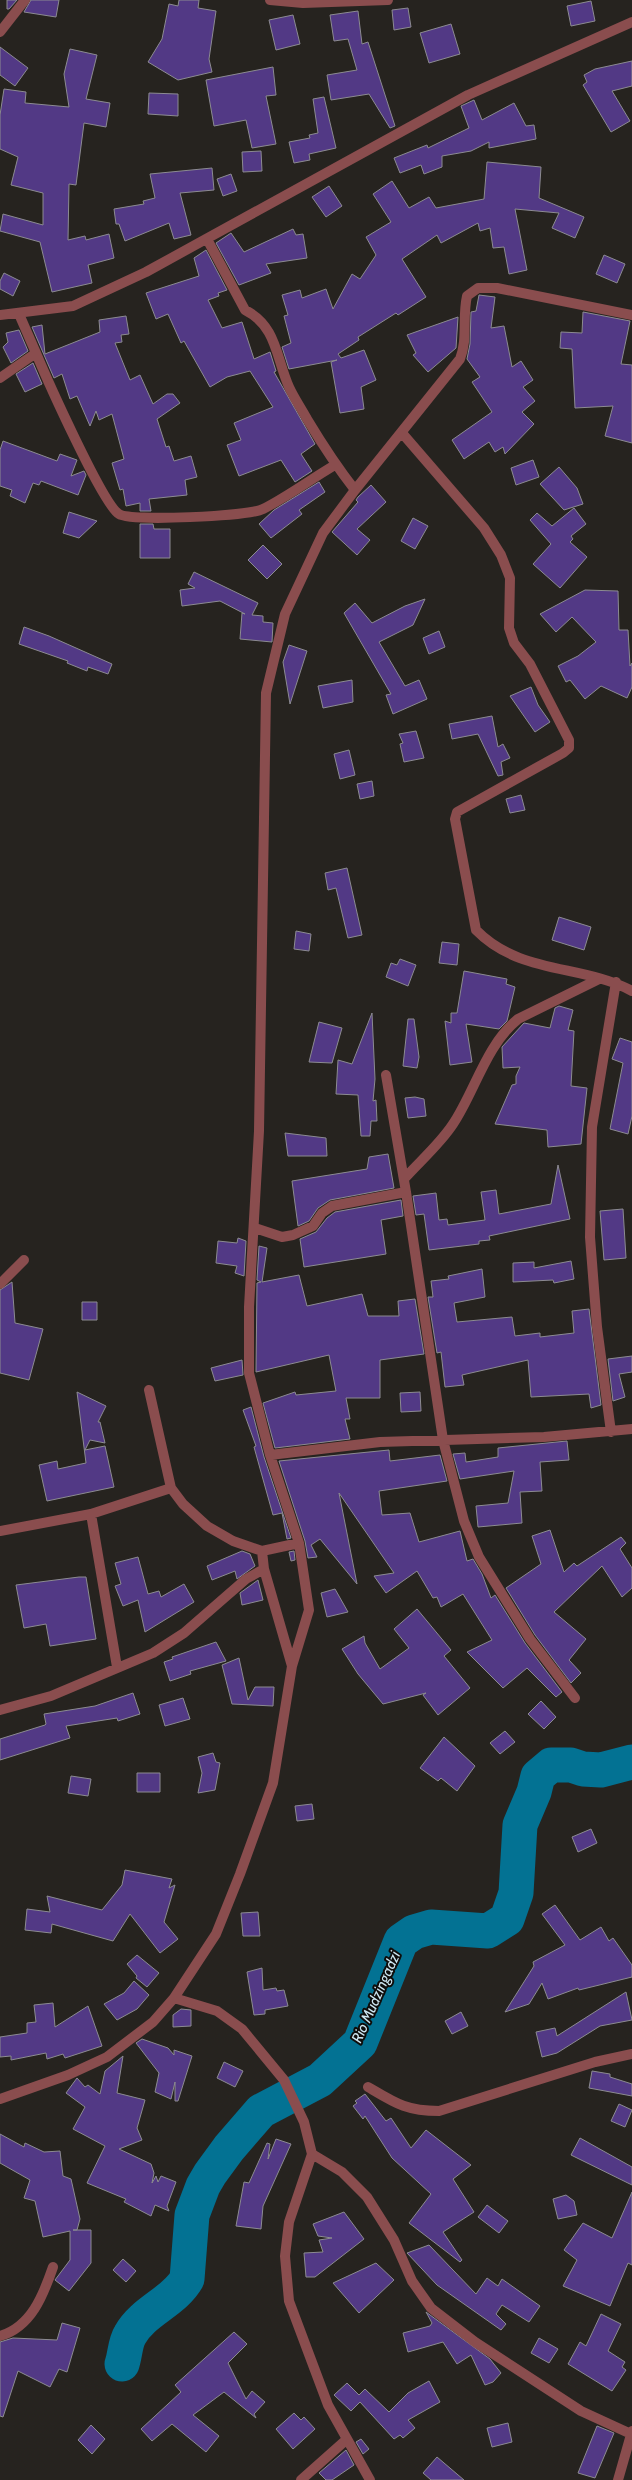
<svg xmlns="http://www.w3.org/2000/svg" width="632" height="2480" font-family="Cabin,sans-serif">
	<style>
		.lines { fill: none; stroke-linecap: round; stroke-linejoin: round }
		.river { stroke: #037293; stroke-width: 35 }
		.building { fill: #523985; stroke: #8c8b91 }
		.street { stroke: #8a4d4e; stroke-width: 10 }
		.labels { text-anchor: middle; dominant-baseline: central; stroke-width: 4; stroke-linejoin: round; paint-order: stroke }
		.water-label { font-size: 15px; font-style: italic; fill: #cee7f2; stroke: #0e0d0b }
	</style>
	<rect width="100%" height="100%" fill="#26231f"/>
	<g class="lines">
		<path class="river" d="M122,2364C125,2356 125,2343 130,2335C143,2311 174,2302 187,2279L192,2215L203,2186L210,2174L229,2148L261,2111L320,2080L360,2043L401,1941L414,1932L431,1927L488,1931L507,1919L516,1893L520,1825L534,1792L538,1776L551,1765H571L583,1769L601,1770L632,1762"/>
	</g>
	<path class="building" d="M7,0H17L9,9H7Z
		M31,0H59L56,17L24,12Z
		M179,0H199L198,8L216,11L209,59L212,72L178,80L148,62L162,39L169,4L178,6Z
		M591,1L595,21L571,26L567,6Z
		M408,8L411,27L394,30L392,10Z
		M358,11L362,44L368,42L395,126L390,128L369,94L331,100L327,75L357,70L348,39L334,41L330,15Z
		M293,15L300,44L276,50L269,20Z
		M451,24L460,54L429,63L420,33Z
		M0,47L28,68L15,86L0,75Z
		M70,49L97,55L86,99L110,103L106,127L84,123L76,185L69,184L68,240L85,236L86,240L109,234L114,258L88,265L92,283L52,292L40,242L0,231L3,214L43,225V193L11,185L18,157L0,149V115L4,89L26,92L25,103L69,107L64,74Z
		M632,61V86L612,91L630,121L611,132L583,85L587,82L584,75L595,69Z
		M273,67L276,95L266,96L276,144L252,148L246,120L214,126L206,80Z
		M149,93L178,94V116L148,114Z
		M324,97L336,148L309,154L310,160L294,163L289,142L310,138L309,135L318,133L313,99Z
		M474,100L482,120L514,103L526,126L534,125L536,139L489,148V142L471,151L442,156V167L424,174L421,165L400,173L394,158L427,145L428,148L469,128L461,106Z
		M261,151L262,171L243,172L242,152Z
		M487,162L541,167L539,198L584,217L575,238L552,228L559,213L515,209L527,270L509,274L504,247L493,248L490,228L480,231L478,223L441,243L437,235L402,259L426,297L398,315L396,313L358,337L359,340L338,354L341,358L364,350L376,380L361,387L364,409L340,413L331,362L337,360L289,369L282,347L291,343L284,316L288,315L282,295L300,290L302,298L326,289L333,309L352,274L360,279L376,255L366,237L391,222L373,194L392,181L409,208L429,197L436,208L484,199Z
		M212,168L214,190L180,193L191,235L174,239L169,223L125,241L119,224H116L114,209L144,204L143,201L155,198L150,174Z
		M231,174L237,191L223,196L217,179Z
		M329,186L342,206L326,217L312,197Z
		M293,229L296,235L303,234L307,258L266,264L271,273L239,285L216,243L231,233L244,252Z
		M206,250L227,290L218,293L219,296L208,300L222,328L242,322L254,359L270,352L276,371L274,372L315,444L301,454L312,471L295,482L281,460L239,476L227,445L241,440L234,423L273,407L250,371L227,377L210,387L184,341L181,343L168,314L156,319L146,293L199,276L194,258Z
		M604,255L625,264L617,283L596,274Z
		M4,273L20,281L13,296L0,289V281Z
		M479,295L495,297L491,328L504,326L512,367L521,361L533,380L523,387L535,401L522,412L534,424L505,454L503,447L495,452L489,442L464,459L452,440L492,412L472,382L480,377L467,359L470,344L471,312L476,311Z
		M583,312L630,321L621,364L632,365V443L605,436L613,406L575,408L572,349L560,348L561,332L582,333Z
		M126,316L129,334L121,335L122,342L115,343L130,380L140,375L153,404L167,394H173L180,403L157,419L166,447L169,446L174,461L191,456L197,477L185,480L187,495L149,499L151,511H140V503L126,506L123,489L120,490L112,463L124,459L112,414L99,420L96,411L90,426L77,396L70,399L62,374L54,378L32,327L42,325L45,354L100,332L99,320Z
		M458,317L456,348L428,372L413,355L416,353L407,335Z
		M19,330L28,351L11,363L3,347L8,342L6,333Z
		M33,363L42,384L25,392L16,374Z
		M3,441L57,461L60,454L77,460L71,476L84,471L86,475L78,495L41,481L39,485L33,483L25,503L10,496L12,490L0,486V450Z
		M533,460L539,477L516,485L511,468Z
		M559,467L577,488L583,504L564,510L540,484Z
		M319,482L325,492L299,510L302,514L271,538L259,524L274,510Z
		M371,485L386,502L357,529L370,540L357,555L332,532L358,502L356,500L358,497Z
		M574,508L586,524L571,536L573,539L570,542L587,557L560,588L533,564L551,544L530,520L537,513L552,526Z
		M69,512L97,521L79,538L63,533Z
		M413,518L428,526L415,549L401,541Z
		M140,524H153L154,529H170V558H140Z
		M263,545L282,564L267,579L248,560Z
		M194,572L258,603L252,615L263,616V622L273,623L272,642L240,639L242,613L245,614L220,601L182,606L180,590L195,588L188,584Z
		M585,590L618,591L619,630H628L630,666L632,663V687L627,698L601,686L585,699L570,680L566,682L558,666L578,656L596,642L572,617L556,632L540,614Z
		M425,599L413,625L379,642L405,686L419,680L427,699L393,714L386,695L391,694L344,613L355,603L372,623L405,606Z
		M24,627L49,636L112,664L108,674L88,667L87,671L67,663L68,661L19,644Z
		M439,631L445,647L429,654L423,638Z
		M289,645L307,651L290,704L283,662Z
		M352,680L353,702L323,708L318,686Z
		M531,687L538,705L550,722L535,732L510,696Z
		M492,716L498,747L503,744L510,758L501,762L503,775L498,776L478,734L452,739L449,724Z
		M416,731L424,758L404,762L400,744L403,743L399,734Z
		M349,750L355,775L340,779L334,754Z
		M372,781L374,796L360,799L357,784Z
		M521,795L525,810L510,813L506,799Z
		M347,868L362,935L348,938L336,888L328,890L325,873Z
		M559,917L591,927L584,950L552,940Z
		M296,931L311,934L309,951L294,949Z
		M442,942L459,944L457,965L439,963Z
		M400,959L416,965L408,986L386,977L391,963L397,965Z
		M464,971L507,979L506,984L515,987L507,1021L499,1029L466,1024L472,1062L450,1065L445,1021L451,1023V1013H457Z
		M559,1006L573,1010L568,1030L574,1031L571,1086L587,1088L581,1144L548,1147L547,1130L495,1124L512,1085L516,1084V1076L520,1067L503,1068L502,1047L524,1023L550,1028L555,1008Z
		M372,1013L375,1079L373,1101L376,1100L377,1121H371L370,1136H361L358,1095L336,1094L338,1060L352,1064Z
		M408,1019H414L419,1057L417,1068L403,1066Z
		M319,1022L342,1028L332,1063L309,1062Z
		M620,1038L632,1042V1116L628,1134L610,1129L623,1063L612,1059Z
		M415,1097L424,1099L426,1116L408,1118L405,1098Z
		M285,1133L326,1138L327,1156H288Z
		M388,1154L394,1188L330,1200L318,1208L309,1221L298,1226L292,1181L367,1169L369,1157Z
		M558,1165L570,1219L489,1236L490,1240L479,1241V1244L429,1250L424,1214L416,1215L413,1196L436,1193L439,1220L447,1219L448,1225L485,1220L481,1192L496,1190L499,1214L551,1204Z
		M401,1200L403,1216L381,1220L386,1254L304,1267L300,1239L316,1232L327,1218L335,1212Z
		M623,1209L626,1258L604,1260L600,1211Z
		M238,1238L246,1241L244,1276L235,1273L237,1266L216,1263L218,1241L237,1243Z
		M259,1246L267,1248L262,1282L299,1275L307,1306L362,1294L368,1316H399L398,1301L415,1299L424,1354L380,1360V1398H346L350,1419H345L350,1439L275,1448L263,1403L295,1392L296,1395L336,1391L329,1355L256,1372L257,1283L261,1282L257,1280Z
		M571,1261L574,1279L554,1283L553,1280L513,1282V1263L534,1262V1268Z
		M482,1269L485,1297L454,1303L457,1322L512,1317L515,1336L540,1333V1337L574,1333L572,1311L589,1309L601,1405L591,1408L589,1394L531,1397L528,1360L462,1375L464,1385L445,1387L441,1352L437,1353L428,1297H433L431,1281L449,1279L448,1276Z
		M12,1282L15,1323L43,1329L29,1380L0,1373V1290Z
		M82,1302H97V1320H82Z
		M632,1356V1372L619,1374L625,1397L613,1401L608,1359Z
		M242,1360L243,1375L215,1381L211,1368Z
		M77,1392L106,1406L98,1422H100L105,1443L90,1440L85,1450L105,1446L114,1487L47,1501L39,1465L57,1461L58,1469L86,1463Z
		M420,1392L421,1411L401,1412L400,1393Z
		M251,1407L264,1457L291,1538L287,1539L282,1513L273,1515L254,1447L256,1446L243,1410Z
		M567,1441L569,1460L540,1462L542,1491L520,1492L522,1523L478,1527L476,1506L508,1503L514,1471L460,1479L453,1454L465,1453L466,1462L498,1457V1448Z
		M389,1450L390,1461L440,1455L447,1481L379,1491L382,1515L410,1513L419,1542L460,1531L467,1561L473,1559L482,1574L491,1598L495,1595L525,1643L562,1692L556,1697L527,1668L503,1688L467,1652L492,1640L463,1594L441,1607L437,1597L433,1598L417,1571L386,1593L374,1576L394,1573L339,1493L357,1584L320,1539L311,1545L317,1557L308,1558L305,1541L279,1461Z
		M550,1530L564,1572L574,1563L577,1566L621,1537L626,1543L620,1549L632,1568V1588L622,1597L602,1566L554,1612L586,1639L569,1660L581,1673L571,1683L535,1635L506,1588L541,1564L532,1536Z
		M242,1551L250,1554L255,1566L237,1579L235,1571L212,1580L207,1566Z
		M294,1551L295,1560L291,1561L289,1552Z
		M138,1557L148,1594L159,1591L161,1597L184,1584L194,1602L145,1632L138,1600L123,1606L115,1586L121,1584L115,1563Z
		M79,1577H86L96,1639L50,1646L46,1624L24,1628L16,1585Z
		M258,1580L263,1600L242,1605L240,1593Z
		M335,1589L348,1612L327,1617L321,1593Z
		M417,1609L451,1650L444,1656L470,1688L438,1715L423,1695L426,1693L383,1704L358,1674L342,1649L364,1636L365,1643L380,1669L409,1648L394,1629Z
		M216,1642L226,1661L190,1671L191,1674L170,1681L164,1662L173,1659L172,1657Z
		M239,1658L248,1700L255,1687H274L273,1706L232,1704L222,1665Z
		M133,1693L140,1714L118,1721L117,1718L66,1726L70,1738L0,1760V1739L45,1725L46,1724L44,1714L95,1706Z
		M183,1698L190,1719L165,1726L159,1705Z
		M541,1701L556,1717L544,1729L528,1714Z
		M505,1731L515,1742L500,1754L490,1743Z
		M444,1737L475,1766L457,1791L441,1778L438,1781L420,1768Z
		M213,1753L216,1762L220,1763L215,1790L198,1793L202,1773L198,1757Z
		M137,1773H160V1792H137Z
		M71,1776L91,1779L88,1796L68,1793Z
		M312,1804L314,1819L297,1821L295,1806Z
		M591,1829L597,1843L578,1852L572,1837Z
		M125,1870L172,1879L169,1888L175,1885L164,1922L178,1939L160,1953L130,1914L113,1941L52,1924L51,1933L25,1930L27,1909L50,1912L47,1896L102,1910L122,1885Z
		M555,1905L580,1940L601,1927L609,1941L613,1938L632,1965V1977L579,1990L578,1988L548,1999L542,1983L529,2004L505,2012L534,1966L533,1962L565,1945L542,1914Z
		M258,1912L260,1936H243L241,1913Z
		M137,1955L159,1973L147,1987L136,1978L137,1976L127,1964Z
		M262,1968L263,1990L276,1988L277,1991L284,1990L288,2006L265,2010V2014L254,2015L247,1972Z
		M134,1981L149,1995L137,2009L117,2020L104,2004L124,1993Z
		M626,1992L632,2020L600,2026L557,2053L542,2057L536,2032L555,2028L557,2036Z
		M53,2003L55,2027L88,2006L102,2046L65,2058L63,2054L47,2059L46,2053L11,2060V2056L0,2057V2037L27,2033V2023L36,2022L34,2005Z
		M181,2009L191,2010V2026L173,2027V2015Z
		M461,2012L468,2026L452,2034L445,2021Z
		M142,2039L168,2048L174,2055V2050L192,2056L178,2101H175V2082L171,2099L155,2092L159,2073L136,2043Z
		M123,2056L117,2093L145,2100L137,2128L142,2140L119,2149L151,2164L154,2173L152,2183L156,2176L158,2182L161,2176L176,2182L167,2206L169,2211L155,2205L151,2216L124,2202L126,2199L87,2183L105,2146L73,2129L85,2107L66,2093L77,2078L85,2087L88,2085L100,2094L105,2071Z
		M224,2062L243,2071L235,2087L217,2078Z
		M592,2071L610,2074V2077L632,2084V2096L589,2088Z
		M365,2094L386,2121L391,2118L411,2148L426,2130L471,2165L453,2179L474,2212L443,2232L462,2260L460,2262L409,2223L431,2194L392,2158L365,2116L363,2119L353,2106L357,2103L355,2101Z
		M619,2104L632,2110L625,2127L611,2121Z
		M0,2134L24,2147L25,2143L44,2152L60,2151L63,2176L71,2179L80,2219L77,2230H73H91V2263L69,2291L55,2280L70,2260V2231L43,2237L35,2201L24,2198L30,2180L0,2163Z
		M580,2138L632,2167V2185L571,2155Z
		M276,2139L291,2144L263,2206L261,2229L236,2226L244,2182L249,2183L267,2143L270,2144L268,2159Z
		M632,2192V2265L628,2263L610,2306L563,2286L577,2260L564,2250L583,2223L612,2238Z
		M566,2195L574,2201L577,2215L558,2219L553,2199Z
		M487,2205L508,2221L499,2233L478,2217Z
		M344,2212L364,2239L315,2277H306L304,2253L323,2252L319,2240L332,2238L318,2236L313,2224Z
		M429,2245L476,2294L487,2278L498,2286L502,2279L540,2306L529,2322L502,2305L496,2314L506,2324L501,2330L437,2285L407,2253Z
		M123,2259L136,2271L126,2282L113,2270Z
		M376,2263L394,2280L359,2313L333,2283Z
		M426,2312L490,2359L501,2373L493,2382L485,2385L471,2355L457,2364L443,2342L408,2352L403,2333L430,2326L432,2323Z
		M601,2314L621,2324L608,2351L625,2362L622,2367L626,2370L612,2391L568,2364L580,2342L586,2346Z
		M62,2323L80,2328L67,2372L59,2369L50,2387L18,2371L3,2417L0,2416V2342L13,2338L57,2340Z
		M234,2332L247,2344L228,2363L246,2399L252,2391L265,2402L254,2414L256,2418L224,2392L193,2415L219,2436L206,2452L172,2424L152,2441L141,2429L181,2392L175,2385Z
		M539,2338L558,2349L549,2363L531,2353Z
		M429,2381L440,2402L408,2420L415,2428L403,2438L400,2435L394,2439L360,2402L351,2411L334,2395L347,2383L359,2395L365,2389L389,2412L408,2393Z
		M294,2413L301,2420L304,2417L315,2429L293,2449L276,2429Z
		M508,2423L512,2442L492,2447L487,2428Z
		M91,2425L105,2439L92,2454L78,2440Z
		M597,2426L614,2433L595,2478L578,2473Z
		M361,2439L369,2449L363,2454L356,2442Z
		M346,2450L354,2465L332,2480H326L319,2473Z
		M437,2457L464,2480H431L423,2473Z"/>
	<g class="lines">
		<path class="street" d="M270,0L303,3L388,0
			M0,32L25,0
			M207,239L245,310C277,326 276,358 289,387C294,398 301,408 307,419C322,444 337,467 355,490
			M0,315L73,306L146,272L468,95L632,22
			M36,353C46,377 103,505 119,514C130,522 249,516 263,509C287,497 311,479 335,465
			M0,378L36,353L19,314
			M402,433L484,528L501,555L510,578L509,628L514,643L530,664L569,740V748L563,753L457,812L455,819L476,930C520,975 582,964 632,991
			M386,1075L406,1192L443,1440L464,1521L479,1557L530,1639L575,1698
			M404,1179C420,1161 440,1144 453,1124C475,1091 486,1045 518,1019L599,979
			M255,1228L282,1237L293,1235L313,1226L322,1213L332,1206L406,1192
			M0,1284L24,1260
			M149,1390L171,1488L183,1504L207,1526L233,1541L262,1551L299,1543
			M611,1432L597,1327L590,1237L592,1127L616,982
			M270,1455L380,1442L544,1437L632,1429
			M91,1514L117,1667
			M0,1531L91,1514L171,1488
			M262,1551L264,1569L292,1666
			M0,1710L51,1696L153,1653L184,1633L246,1579L264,1569
			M174,1998L217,2011L242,2029L284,2080L304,2122L312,2154L289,2222L285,2256L289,2301L328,2405L370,2480
			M368,2087C395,2103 406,2111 439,2111L595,2062L632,2054
			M0,2099L68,2075L107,2057L153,2022L174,1998L216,1934L240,1874L273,1783L292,1666L309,1610L299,1543L270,1455L249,1373V1307L259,1131L266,693L285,614L323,533L355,490L460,359C468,339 462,318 467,296L478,288H497L632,315
			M312,2154L342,2172L367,2197L394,2240L412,2281L431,2308L475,2342L581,2411L631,2434
			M0,2336C31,2327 43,2296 53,2267
			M301,2480L346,2440
			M618,2480L632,2431"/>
	</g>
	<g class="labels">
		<g class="water-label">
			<text transform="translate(376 1997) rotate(-66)">Rio Mudzingadzi</text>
		</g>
	</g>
</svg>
